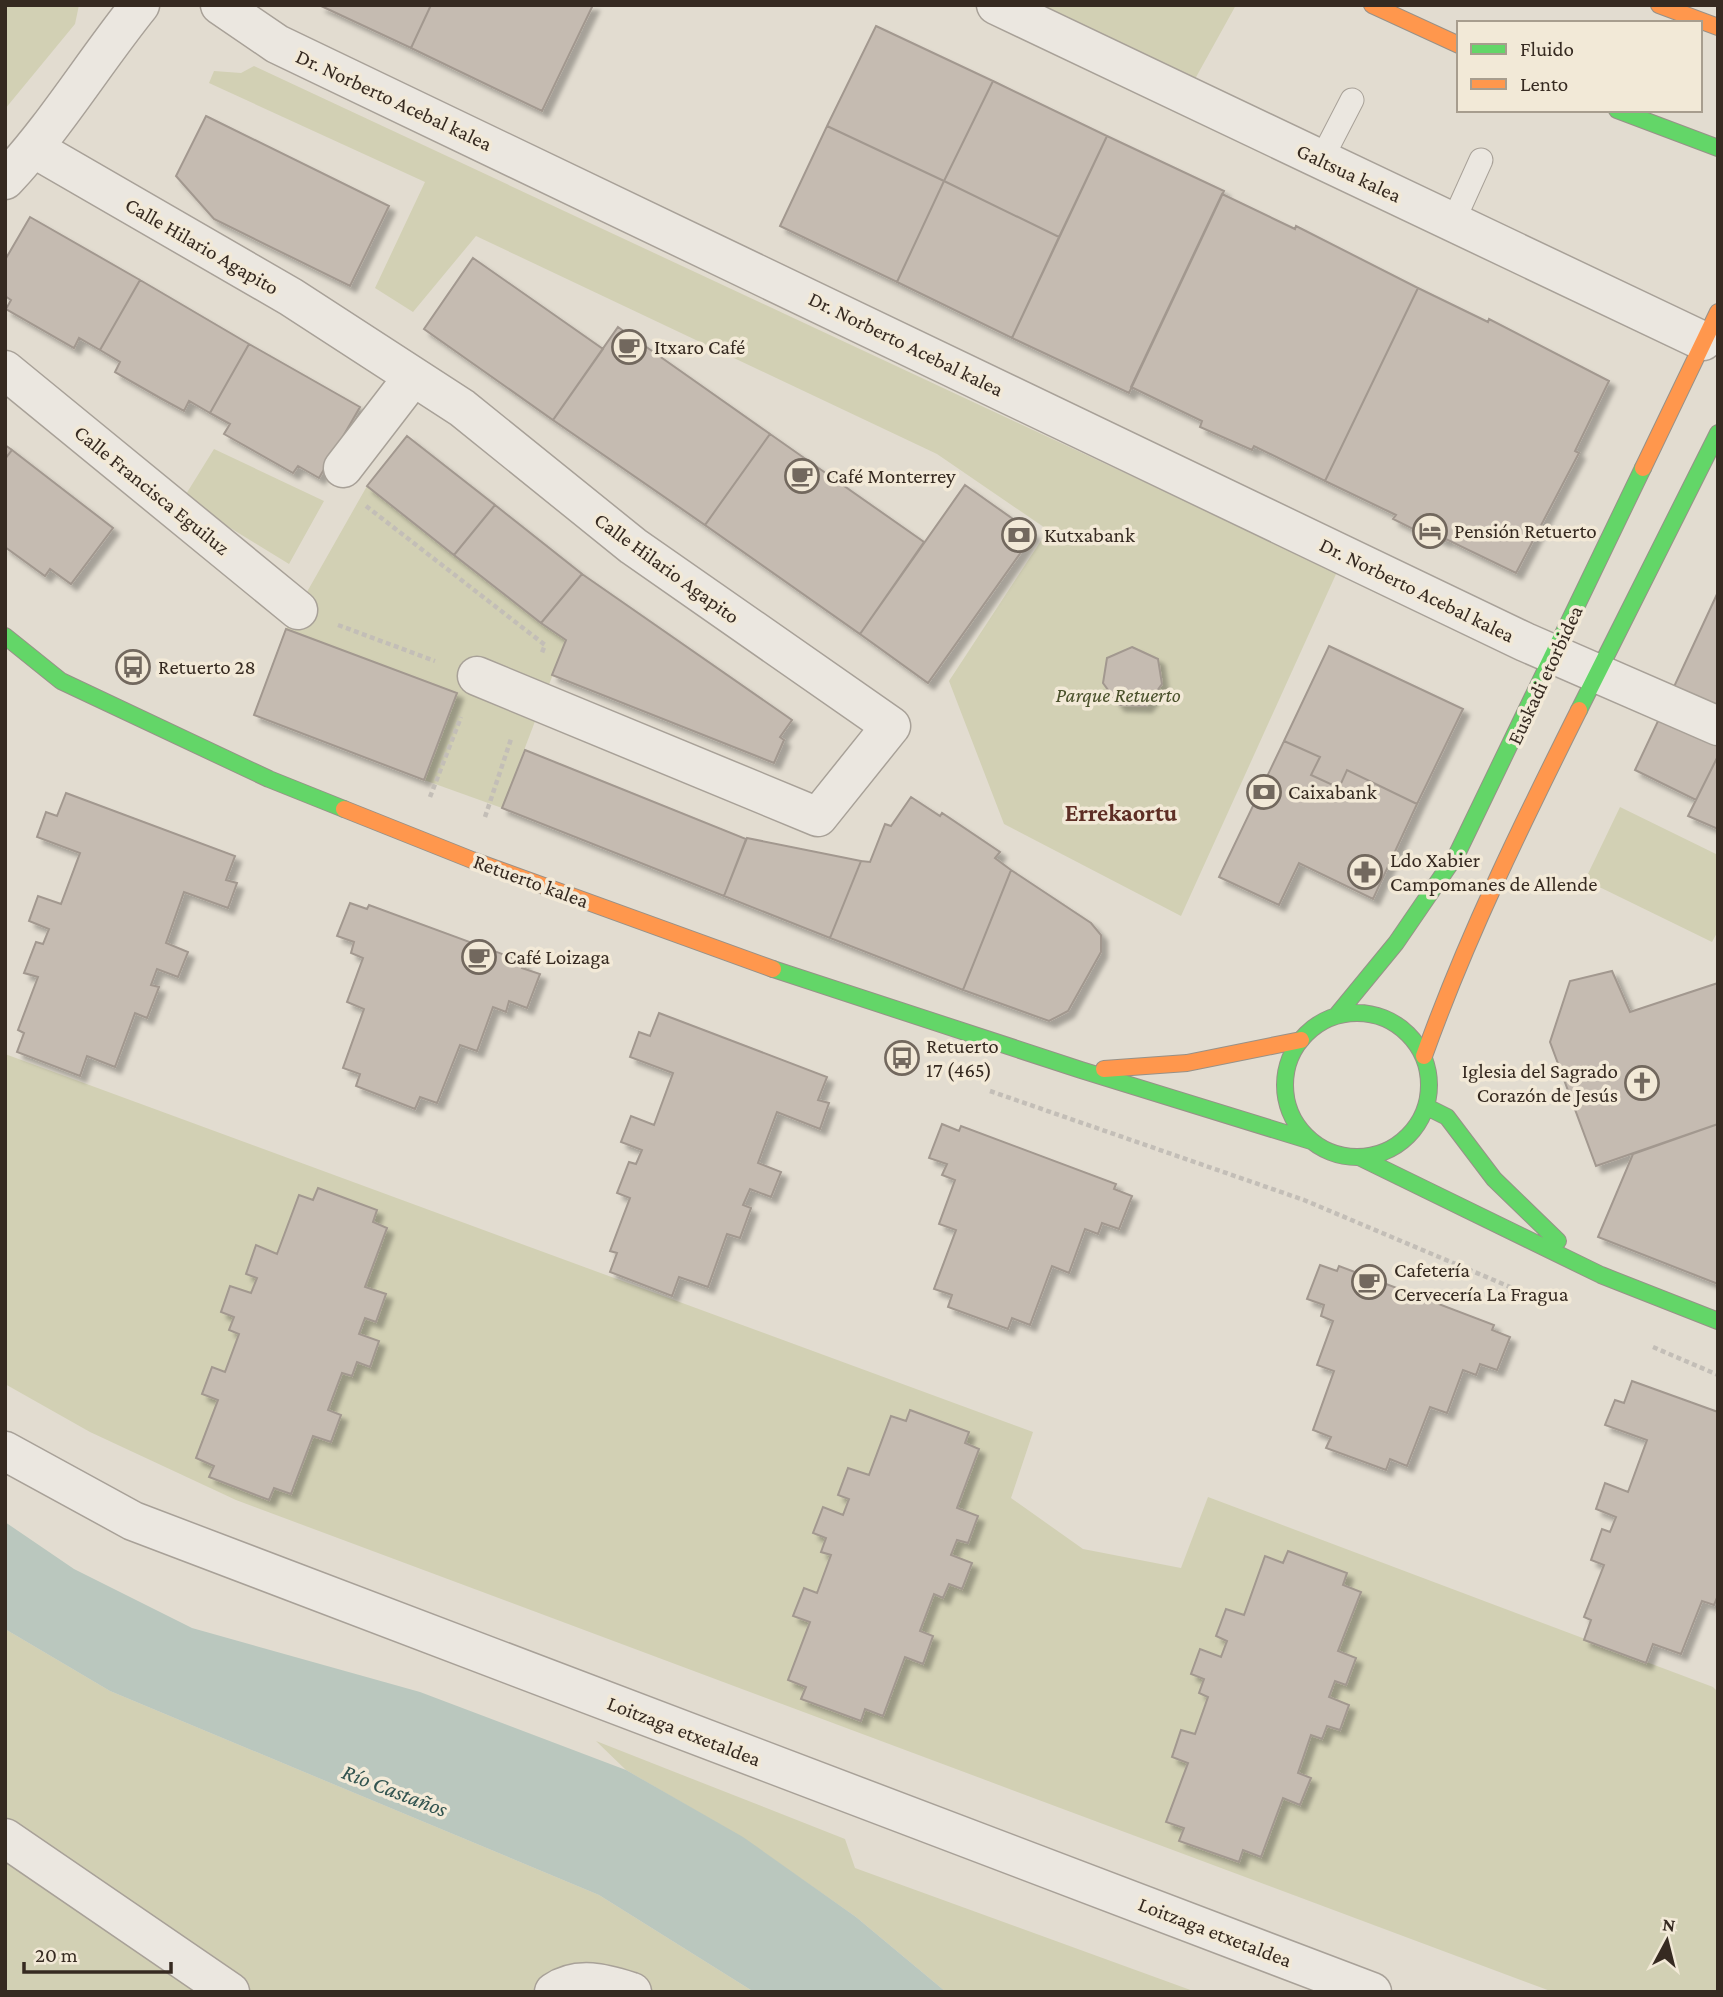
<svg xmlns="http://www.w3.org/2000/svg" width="1723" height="1997" font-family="'Crimson Pro',serif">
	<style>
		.green { fill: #d2d0b4 }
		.water { fill: #bac7be }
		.building { fill: #c5bbb1; stroke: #a2988f; stroke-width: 2; filter: url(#shadow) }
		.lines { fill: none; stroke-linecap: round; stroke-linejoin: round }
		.lane-casing { stroke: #a8a198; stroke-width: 25 }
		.street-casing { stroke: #a8a198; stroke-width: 41 }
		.fast-casing { stroke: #979188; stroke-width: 18 }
		.slow-casing { stroke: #979188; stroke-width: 18 }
		.path { stroke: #c3beb7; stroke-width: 4.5; stroke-dasharray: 5 3.5; stroke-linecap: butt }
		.lane { stroke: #ebe7e0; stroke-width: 23 }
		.street { stroke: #ebe7e0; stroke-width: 38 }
		.fast { stroke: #63d668; stroke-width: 16 }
		.slow { stroke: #ff974d; stroke-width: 16 }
		.labels { text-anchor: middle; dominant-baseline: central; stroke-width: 7; stroke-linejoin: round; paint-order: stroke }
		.street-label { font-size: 21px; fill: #362a21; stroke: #f2e9d7 }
		.poi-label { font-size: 21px; fill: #362a21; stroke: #f2e9d7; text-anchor: start }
		.park-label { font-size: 21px; font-style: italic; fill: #49502a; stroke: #f2e9d7 }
		.water-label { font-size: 23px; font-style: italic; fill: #325450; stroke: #f2e9d7 }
		.quarter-label { font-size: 24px; font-weight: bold; fill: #5e2e25; stroke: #f2e9d7 }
	</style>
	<defs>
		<filter id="shadow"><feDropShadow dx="6" dy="6" stdDeviation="2" flood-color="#0004"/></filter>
	</defs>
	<rect width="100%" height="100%" fill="#e2dcd0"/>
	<path class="green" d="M5,5H79L75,24L5,109Z
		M1017,5H1236L1190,88Z
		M254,66L1337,572L1181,916L1004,824L949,681L1048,530L937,454L476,236L413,312L375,288L425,182L209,83L214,71L241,73Z
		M214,449L324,501L289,564L183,499Z
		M367,486L566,640L502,808L424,780L457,693L286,629Z
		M1620,807L1718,855V931L1712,942L1585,880Z
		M5,1054L1033,1432L1011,1498L1083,1549L1181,1568L1208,1497L1713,1687L1718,1692V1992H1553L236,1500L90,1432L5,1384Z
		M5,1629L110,1691L599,1895L754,1992H5Z
		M596,1741L845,1839L855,1868L1196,1992H946L856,1917L743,1838L626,1770Z"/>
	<path class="water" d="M5,1522L74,1569L192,1628L420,1692L626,1770L743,1837L856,1917L946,1992H754L599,1895L110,1691L5,1629Z"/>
	<path class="building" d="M319,5H431L411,48Z
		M431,5H593L542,111L411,48Z
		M876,26L993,81L944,181L827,126Z
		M993,81L1107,136L1059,237L944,181Z
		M206,116L389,206L350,286L214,219L176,176Z
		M827,126L944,181L897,282L780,226Z
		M1107,136L1224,191L1129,393L1012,338Z
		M944,181L1059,237L1012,338L897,282Z
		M1222,194L1295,229L1296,226L1418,288L1325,481L1254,446L1252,450L1200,427L1202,421L1131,387Z
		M30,217L140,280L100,350L79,338L74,348L6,309L11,300L5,296V260Z
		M473,258L603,349L553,420L424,329Z
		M140,280L249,344L210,413L189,401L184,411L162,399L115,372L120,362L100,350Z
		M1418,288L1488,322L1489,319L1609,381L1575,451L1579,453L1516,573L1446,539L1445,541L1416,528L1415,530L1393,519L1396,515L1325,481Z
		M618,327L770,434L705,525L553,420Z
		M249,344L360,407L319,478L298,466L293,473L224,434L230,424L210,413Z
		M770,434L924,542L860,634L705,525Z
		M407,436L495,505L454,555L367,486Z
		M5,445L12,450L5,459Z
		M12,450L113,528L71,584L50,569L45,576L5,547V459Z
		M965,485L1034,534L928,683L860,634Z
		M495,505L582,574L541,623L454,555Z
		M582,574L792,720L780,737L784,740L774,763L552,675L566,640L541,623Z
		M1718,592V712L1672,691Z
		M286,629L457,693L424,780L254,715Z
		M1329,646L1463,709L1417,804L1347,770L1339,788L1311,775L1320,757L1284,741Z
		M1132,647L1158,659L1162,684L1146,706L1119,705L1103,683L1107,658Z
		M1666,704L1718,731V756L1696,800L1635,770Z
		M1284,741L1320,757L1311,775L1339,788L1347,770L1417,804L1373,899L1299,863L1279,905L1219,877Z
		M525,750L746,839L724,896L502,808Z
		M1718,756V829L1688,816Z
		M66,793L235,856L226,880L237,883L228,908L184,892L166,943L188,952L178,977L157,969L151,985L159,987L147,1018L135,1013L115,1067L87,1056L80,1076L17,1052L24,1033L18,1030L38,977L24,973L36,942L43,944L49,929L29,921L38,896L61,904L80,853L37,837L46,812L57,816Z
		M911,797L940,816L942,813L1000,852L995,858L1011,870L963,990L830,938L861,861L870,862L885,824L891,826Z
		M747,838L861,861L830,938L724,896Z
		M1011,870L1091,923L1101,935V952L1068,1011L1049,1021L963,990Z
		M350,903L367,909L369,905L524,962L522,968L540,974L527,1008L509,1001L506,1012L493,1007L477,1051L460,1045L437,1103L420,1097L415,1109L356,1086L360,1074L343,1068L364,1009L347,1002L363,958L351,953L354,942L337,936Z
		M1612,971L1630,1012L1718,983V1124L1596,1166L1550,1042L1570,981Z
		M659,1013L827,1077L818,1100L829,1103L820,1129L777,1112L758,1163L781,1172L771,1197L750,1189L743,1205L751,1208L740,1238L727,1234L708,1287L679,1277L672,1296L610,1272L617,1253L610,1251L630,1198L617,1193L629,1162L636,1164L642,1150L621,1142L631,1116L654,1125L673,1073L630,1057L639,1032L650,1036Z
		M942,1124L959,1131L961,1126L1116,1184L1114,1189L1132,1196L1119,1229L1102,1223L1098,1234L1085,1229L1069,1273L1052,1266L1030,1325L1012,1318L1008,1329L948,1307L952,1295L934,1289L956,1230L939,1224L955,1180L942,1175L947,1164L929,1158Z
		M1718,1124V1284L1598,1237L1633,1154Z
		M318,1188L377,1210L373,1222L387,1228L365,1287L386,1294L376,1322L365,1318L359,1334L379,1341L370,1367L357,1362L352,1376L342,1373L328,1410L341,1415L331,1442L313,1436L291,1494L274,1488L269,1500L209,1477L214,1466L196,1458L218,1400L202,1394L212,1367L225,1372L239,1334L229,1330L234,1317L221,1312L230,1286L251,1293L257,1278L246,1274L256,1245L277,1254L299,1195L313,1200Z
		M1320,1265L1337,1271L1339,1266L1494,1325L1492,1330L1510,1337L1497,1370L1480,1364L1476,1375L1463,1370L1447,1413L1430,1407L1407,1466L1390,1459L1386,1470L1326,1448L1331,1437L1313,1430L1334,1371L1317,1365L1333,1321L1321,1316L1324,1305L1307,1299Z
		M1632,1381L1718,1412V1595L1714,1605L1702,1601L1681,1654L1653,1644L1646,1663L1584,1640L1591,1620L1584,1617L1604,1565L1591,1560L1602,1529L1610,1532L1616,1517L1596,1509L1605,1483L1628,1492L1647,1440L1605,1425L1615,1400L1624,1403Z
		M910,1410L969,1432L965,1443L979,1449L957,1508L978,1516L968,1543L957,1540L951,1555L972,1563L962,1589L949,1584L943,1598L934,1594L920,1631L933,1636L923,1664L905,1657L883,1716L865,1709L861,1721L801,1699L806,1687L788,1680L810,1622L793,1616L804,1588L817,1593L831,1555L821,1552L826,1538L813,1533L823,1507L843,1515L849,1499L838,1495L848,1468L869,1475L891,1416L906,1421Z
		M1288,1551L1347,1573L1343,1585L1361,1592L1338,1651L1356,1658L1346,1685L1335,1681L1329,1697L1349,1705L1340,1730L1327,1726L1322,1739L1311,1735L1298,1773L1311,1778L1300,1805L1283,1798L1261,1857L1243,1850L1239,1862L1179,1841L1184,1828L1166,1822L1188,1763L1172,1757L1181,1730L1195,1734L1208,1697L1199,1693L1204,1679L1191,1674L1200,1649L1221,1657L1227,1641L1216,1636L1226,1609L1244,1615L1265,1556L1283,1563Z"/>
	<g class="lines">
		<g class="lane-casing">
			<path id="lane" d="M1321,160L1352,100
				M1453,222L1481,160"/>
		</g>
		<g class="street-casing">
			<path id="street" d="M220,5L277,44L1525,642L1718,726
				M996,5L1703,341
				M35,149L291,297L462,408L633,546L891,726L818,817L477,676
				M5,180C55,127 94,62 140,5
				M5,370L298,610
				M343,468L413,377
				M5,1451L133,1521L1372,1992
				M5,1838L230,1992
				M554,1992C579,1975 606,1984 632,1992"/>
		</g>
		<g class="fast-casing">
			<path id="fast" d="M1617,110L1718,148
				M5,636L61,681L269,779L344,809
				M1579,710L1718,433
				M773,969L1081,1070L1311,1141
				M1285 1085a72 72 0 1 1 144 0a72 72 0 1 1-144 0Z
				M1336,1016L1396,943L1457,854L1643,468
				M1427,1107L1447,1117L1494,1179L1558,1241
				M1361,1158L1601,1275L1718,1321"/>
		</g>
		<g class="slow-casing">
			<path id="slow" d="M1372,5L1459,45
				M1659,5L1718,27
				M1643,468L1718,312
				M344,809L472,860L773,969
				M1424,1056C1467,936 1522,824 1579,710
				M1104,1069L1187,1063L1301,1040"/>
		</g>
		<path class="path" d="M366,506L545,645L541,655
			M338,625L435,661
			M430,797L461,717
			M485,817L511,739
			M990,1091L1304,1200L1548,1303
			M1653,1347L1718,1375"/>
		<use href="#lane" class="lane"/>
		<use href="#street" class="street"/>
		<use href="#fast" class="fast"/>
		<use href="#slow" class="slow"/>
	</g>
	<defs>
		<g id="cafe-ring" transform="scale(1.75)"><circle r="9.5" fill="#f2e9d7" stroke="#72685e" stroke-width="1.5"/><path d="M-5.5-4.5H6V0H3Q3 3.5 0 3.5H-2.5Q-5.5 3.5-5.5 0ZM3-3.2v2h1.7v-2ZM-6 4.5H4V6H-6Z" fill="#72685e"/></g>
		<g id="hotel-ring" transform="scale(1.75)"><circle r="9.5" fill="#f2e9d7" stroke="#72685e" stroke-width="1.5"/><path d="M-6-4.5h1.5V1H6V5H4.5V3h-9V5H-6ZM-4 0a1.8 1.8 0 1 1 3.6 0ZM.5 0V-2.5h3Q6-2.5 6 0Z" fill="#72685e"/></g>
		<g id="bank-ring" transform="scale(1.75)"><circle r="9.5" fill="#f2e9d7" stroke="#72685e" stroke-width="1.5"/><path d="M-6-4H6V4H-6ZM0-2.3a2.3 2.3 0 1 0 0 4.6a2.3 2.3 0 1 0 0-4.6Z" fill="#72685e"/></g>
		<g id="bus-ring" transform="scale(1.75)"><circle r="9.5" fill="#f2e9d7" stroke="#72685e" stroke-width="1.5"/><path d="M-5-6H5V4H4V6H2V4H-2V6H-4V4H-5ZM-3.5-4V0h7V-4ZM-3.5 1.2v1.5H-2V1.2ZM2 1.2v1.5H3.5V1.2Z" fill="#72685e"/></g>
		<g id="pharmacy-ring" transform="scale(1.75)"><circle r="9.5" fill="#f2e9d7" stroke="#72685e" stroke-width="1.5"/><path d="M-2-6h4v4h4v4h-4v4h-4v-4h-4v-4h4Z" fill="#72685e"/></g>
		<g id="church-ring" transform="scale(1.75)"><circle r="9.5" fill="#f2e9d7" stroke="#72685e" stroke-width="1.5"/><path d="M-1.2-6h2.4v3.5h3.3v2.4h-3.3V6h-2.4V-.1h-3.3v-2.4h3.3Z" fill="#72685e"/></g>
	</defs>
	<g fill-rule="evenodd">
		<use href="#cafe-ring" x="629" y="347"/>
		<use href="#cafe-ring" x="802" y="476"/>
		<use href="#hotel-ring" x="1430" y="531"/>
		<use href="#bank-ring" x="1019" y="535"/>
		<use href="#bus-ring" x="133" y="667"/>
		<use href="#bank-ring" x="1264" y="792"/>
		<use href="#pharmacy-ring" x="1365" y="872"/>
		<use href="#cafe-ring" x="479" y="957"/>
		<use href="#bus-ring" x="902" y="1058"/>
		<use href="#church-ring" x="1642" y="1083"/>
		<use href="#cafe-ring" x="1369" y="1282"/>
	</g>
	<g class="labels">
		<g class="street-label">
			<text transform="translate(394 100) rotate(25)">Dr. Norberto Acebal kalea</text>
			<text transform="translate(1349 173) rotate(25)">Galtsua kalea</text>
			<text transform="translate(202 246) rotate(30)">Calle Hilario Agapito</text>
			<text transform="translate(906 344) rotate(26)">Dr. Norberto Acebal kalea</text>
			<text transform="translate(152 490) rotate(39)">Calle Francisca Eguiluz</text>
			<text transform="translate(667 568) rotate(36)">Calle Hilario Agapito</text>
			<text transform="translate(1417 590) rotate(26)">Dr. Norberto Acebal kalea</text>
			<text transform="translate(1545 675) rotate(-65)">Euskadi etorbidea</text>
			<text transform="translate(531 881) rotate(20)">Retuerto kalea</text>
			<text transform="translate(684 1731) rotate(21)">Loitzaga etxetaldea</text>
			<text transform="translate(1215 1932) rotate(21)">Loitzaga etxetaldea</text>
		</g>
		<g class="poi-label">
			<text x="654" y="347">Itxaro Café</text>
			<text x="826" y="476">Café Monterrey</text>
			<text x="1454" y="531">Pensión Retuerto</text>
			<text x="1044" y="535">Kutxabank</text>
			<text x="158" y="667">Retuerto 28</text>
			<text x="1288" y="792">Caixabank</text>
			<text x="1390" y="860">Ldo Xabier<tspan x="1390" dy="24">Campomanes de Allende</tspan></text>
			<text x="504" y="957">Café Loizaga</text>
			<text x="926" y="1046">Retuerto<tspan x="926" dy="24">17 (465)</tspan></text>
			<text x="1618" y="1071" text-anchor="end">Iglesia del Sagrado<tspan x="1618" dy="24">Corazón de Jesús</tspan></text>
			<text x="1394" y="1270">Cafetería<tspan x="1394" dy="24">Cervecería La Fragua</tspan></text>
		</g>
		<g class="park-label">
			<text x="1118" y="695">Parque Retuerto</text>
		</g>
		<g class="water-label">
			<text transform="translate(395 1790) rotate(21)">Río Castaños</text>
		</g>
		<g class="quarter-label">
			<text x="1121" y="812">Errekaortu</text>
		</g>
	</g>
	<rect width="1723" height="1997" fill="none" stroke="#362a21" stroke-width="14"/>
	<rect x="1457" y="21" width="245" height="91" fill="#f2e9d7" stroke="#a79d8e" stroke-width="2"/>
	<rect x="1471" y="44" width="35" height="10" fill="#63d668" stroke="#a79d8e" stroke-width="2"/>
	<text x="1520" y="56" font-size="21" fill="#362a21">Fluido</text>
	<rect x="1471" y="79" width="35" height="10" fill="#ff974d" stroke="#a79d8e" stroke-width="2"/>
	<text x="1520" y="91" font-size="21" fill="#362a21">Lento</text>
	<g transform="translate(1667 1941) rotate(7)" stroke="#f2e9d7" stroke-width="5" paint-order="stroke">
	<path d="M0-5L12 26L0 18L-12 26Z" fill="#362a21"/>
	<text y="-10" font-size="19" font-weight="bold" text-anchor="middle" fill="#362a21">N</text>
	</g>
	<path d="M24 1962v10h147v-10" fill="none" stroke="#362a21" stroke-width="3.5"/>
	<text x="35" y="1962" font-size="21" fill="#362a21" stroke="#f2e9d7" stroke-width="5" paint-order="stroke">20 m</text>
</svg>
